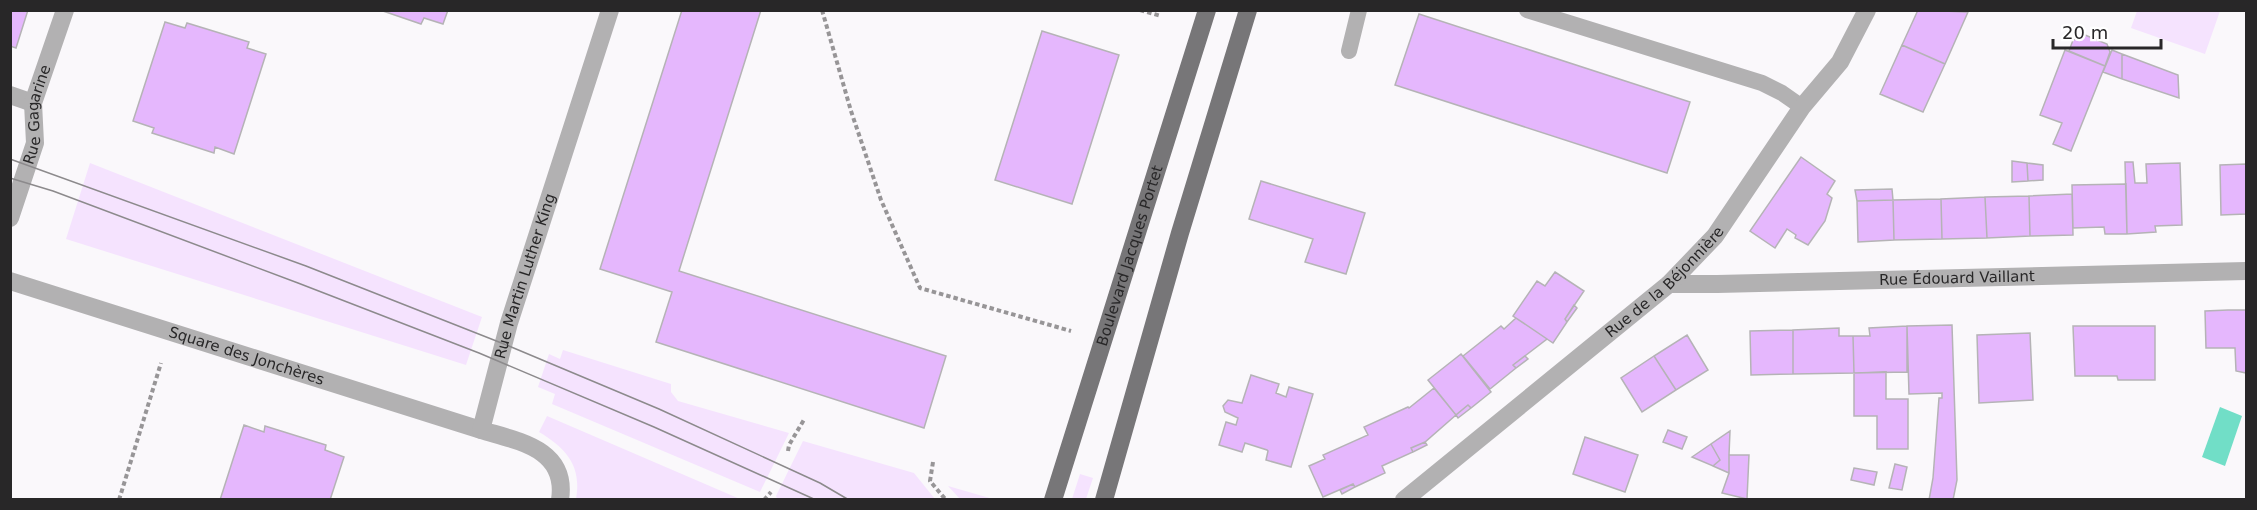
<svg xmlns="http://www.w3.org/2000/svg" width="2257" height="510" font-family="'DejaVu Sans',sans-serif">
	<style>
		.green { fill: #f5e3fe }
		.water { fill: #71dec7 }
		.building { fill: #e5b7fd; stroke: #b5b3b6; stroke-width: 1.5 }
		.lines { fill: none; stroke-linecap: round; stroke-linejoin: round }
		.path { stroke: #979597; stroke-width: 4; stroke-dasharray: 4.5 3; stroke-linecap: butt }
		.service { stroke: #b2b1b2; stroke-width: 16 }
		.minor { stroke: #b2b1b2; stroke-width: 18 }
		.primary { stroke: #777678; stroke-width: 18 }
		.tram { stroke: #8c8a8c; stroke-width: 1.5 }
		.labels { text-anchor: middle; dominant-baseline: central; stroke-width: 4.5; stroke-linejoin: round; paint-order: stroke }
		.street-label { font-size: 15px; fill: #282728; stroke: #fff }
	</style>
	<rect width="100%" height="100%" fill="#faf8fb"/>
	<path class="green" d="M2137,11V10L2220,11L2205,54L2131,28Z
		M90,163L482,317L466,365L66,239Z
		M563,350L671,384V392L678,401L789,433L760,492L552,404L555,394L538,387L549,354L560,359Z
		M547,416L740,499H576C582,466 566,448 539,432Z
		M803,441L914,473L935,499H777L776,496Z
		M1080,474L1093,478L1086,499H1072Z
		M948,486L993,499H960Z"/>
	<path class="water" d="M2220,407L2242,416L2225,466L2202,457Z"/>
	<path class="building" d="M10,10H28L16,48L10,46Z
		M380,10H448L443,24L424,18L421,24Z
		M682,10H761L679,271L946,356L924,428L656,342L672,292L600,269Z
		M1918,10L1968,12L1945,64L1902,45Z
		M1419,14L1690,102L1667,173L1395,85Z
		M165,22L185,28L187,23L249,42L247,48L266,54L234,154L215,147L214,153L152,133L154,128L133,121Z
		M1042,31L1119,55L1072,204L995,180Z
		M2085,35L2107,44L2110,52L2105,66L2069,51L2073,40Z
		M1902,45L1945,64L1923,112L1880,94Z
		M2065,50L2105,66L2071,151L2053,144L2062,123L2040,115Z
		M2112,50L2122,54V79L2103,72Z
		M2122,54L2178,75L2179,98L2122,79Z
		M1801,157L1835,181L1827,194L1832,198L1825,221L1808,245L1795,238L1796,235L1787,229L1775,248L1750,231Z
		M2012,161L2027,163L2028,181L2012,182Z
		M2125,162H2133L2135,183H2147L2146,164L2180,163L2182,225L2155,226L2156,232L2127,234Z
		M2027,163L2043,165V180L2028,181Z
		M2246,164V214L2221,215L2220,165Z
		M1261,181L1365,213L1346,274L1305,262L1313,239L1249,219Z
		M2126,184L2127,234H2105L2104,227L2073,228L2072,185Z
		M1892,189L1893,200L1857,201L1855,190Z
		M2072,194L2073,235L2030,236L2029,196Z
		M2029,196L2030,236L1987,238L1985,197Z
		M1985,197L1987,238L1942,239L1941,199Z
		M1941,199L1942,239L1894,240L1893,200Z
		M1893,200L1894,240L1858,242L1857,201Z
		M1555,272L1584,291L1565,319L1567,322L1553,343L1513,316L1537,281L1545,286Z
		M1574,305L1577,308L1567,322L1565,319Z
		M2228,310H2246V373L2236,371L2235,348H2206L2205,311Z
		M1516,318L1547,339L1513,365L1516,368L1490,389L1463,356L1501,326L1504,329Z
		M1952,325L1957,480L1953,500H1929L1933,478L1939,398H1942V393L1909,394L1907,326Z
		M1907,326V372L1854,373L1853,336H1870L1869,328Z
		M2073,326H2155V380H2118L2117,376H2075Z
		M1839,328V336H1853L1854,373L1793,374V330Z
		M1793,330V374L1751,375L1750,331Z
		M2030,333L2033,400L1979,403L1977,335Z
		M1687,335L1708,370L1676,390L1654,356Z
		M1461,354L1491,392L1471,408L1468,405L1456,415L1428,380Z
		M1525,356L1528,359L1516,368L1513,365Z
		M1654,356L1676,390L1642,412L1621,378Z
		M1886,372V399H1908V449H1877V416H1854V373Z
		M1251,375L1279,384L1276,393L1286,397L1289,387L1313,394L1291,467L1266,460L1268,451L1267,450L1245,443L1242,452L1219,445L1226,422L1236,425L1238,418L1225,412L1223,406L1228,400L1242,403Z
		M1434,388L1456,415L1425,442L1411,448L1413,452L1382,466L1385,473L1355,487L1353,484L1323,497L1309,466L1325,459L1323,455L1368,435L1364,427L1408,407L1409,408Z
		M1468,405L1471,408L1458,418L1456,415Z
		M244,425L264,432L265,426L326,445L325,450L344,457L330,500H220Z
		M1668,430L1687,437L1682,449L1663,442Z
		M1730,431L1729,455V473L1713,466L1720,460L1711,444Z
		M1585,437L1638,455L1625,492L1573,474Z
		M1425,442L1427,445L1413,452L1411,448Z
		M1711,444L1720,460L1713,466L1692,457Z
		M1729,455H1749L1747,499L1722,493L1729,473Z
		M1895,464L1907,467L1902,490L1889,488Z
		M1854,468L1877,472L1874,485L1851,480Z
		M1353,484L1355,487L1342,494L1340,490Z"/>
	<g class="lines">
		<path class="path" d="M822,10L851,111L881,200L920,288L1071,331
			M1140,10L1161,16
			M788,451L789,445L805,418
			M933,462L930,481L946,500
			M119,500L161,363
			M764,500L771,492"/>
		<path class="service" d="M1527,10L1762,83L1782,93L1802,107
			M1349,51L1359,10"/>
		<g class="minor">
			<path d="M10,95L33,103"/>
			<path id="s1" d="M10,218L35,143L33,103L65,10"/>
			<path id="s2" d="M10,281L481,430"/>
			<path id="s3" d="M1669,284H1717L2246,271"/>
			<path id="s4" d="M560,500C568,448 517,441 481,430L509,323L610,10"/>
			<path id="s5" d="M1404,500L1669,284L1715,236L1802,107L1840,62L1867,10"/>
		</g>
		<g class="primary">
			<path id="s6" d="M1053,500L1207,10"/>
			<path d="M1104,500L1180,233L1248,10"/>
		</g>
		<path class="tram" d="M10,159L306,266L504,344L659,409L820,483L849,500
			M10,178L53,191L298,283L479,353L654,427L816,500"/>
	</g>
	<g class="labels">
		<g class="street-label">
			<text stroke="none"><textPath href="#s1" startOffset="108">Rue Gagarine</textPath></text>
			<text stroke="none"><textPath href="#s6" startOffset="256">Boulevard Jacques Portet</textPath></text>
			<text stroke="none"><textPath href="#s4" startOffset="279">Rue Martin Luther King</textPath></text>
			<text stroke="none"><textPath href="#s3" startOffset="288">Rue Édouard Vaillant</textPath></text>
			<text stroke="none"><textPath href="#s5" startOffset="340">Rue de la Béjonnière</textPath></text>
			<text stroke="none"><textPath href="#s2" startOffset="248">Square des Jonchères</textPath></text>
		</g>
	</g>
	<rect width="2257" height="510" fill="none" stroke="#282728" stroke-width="24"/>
	<path d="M2053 39v9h108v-9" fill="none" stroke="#282728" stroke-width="3"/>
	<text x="2062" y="39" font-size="18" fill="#282728" stroke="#ffffff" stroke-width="4.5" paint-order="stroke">20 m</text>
</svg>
